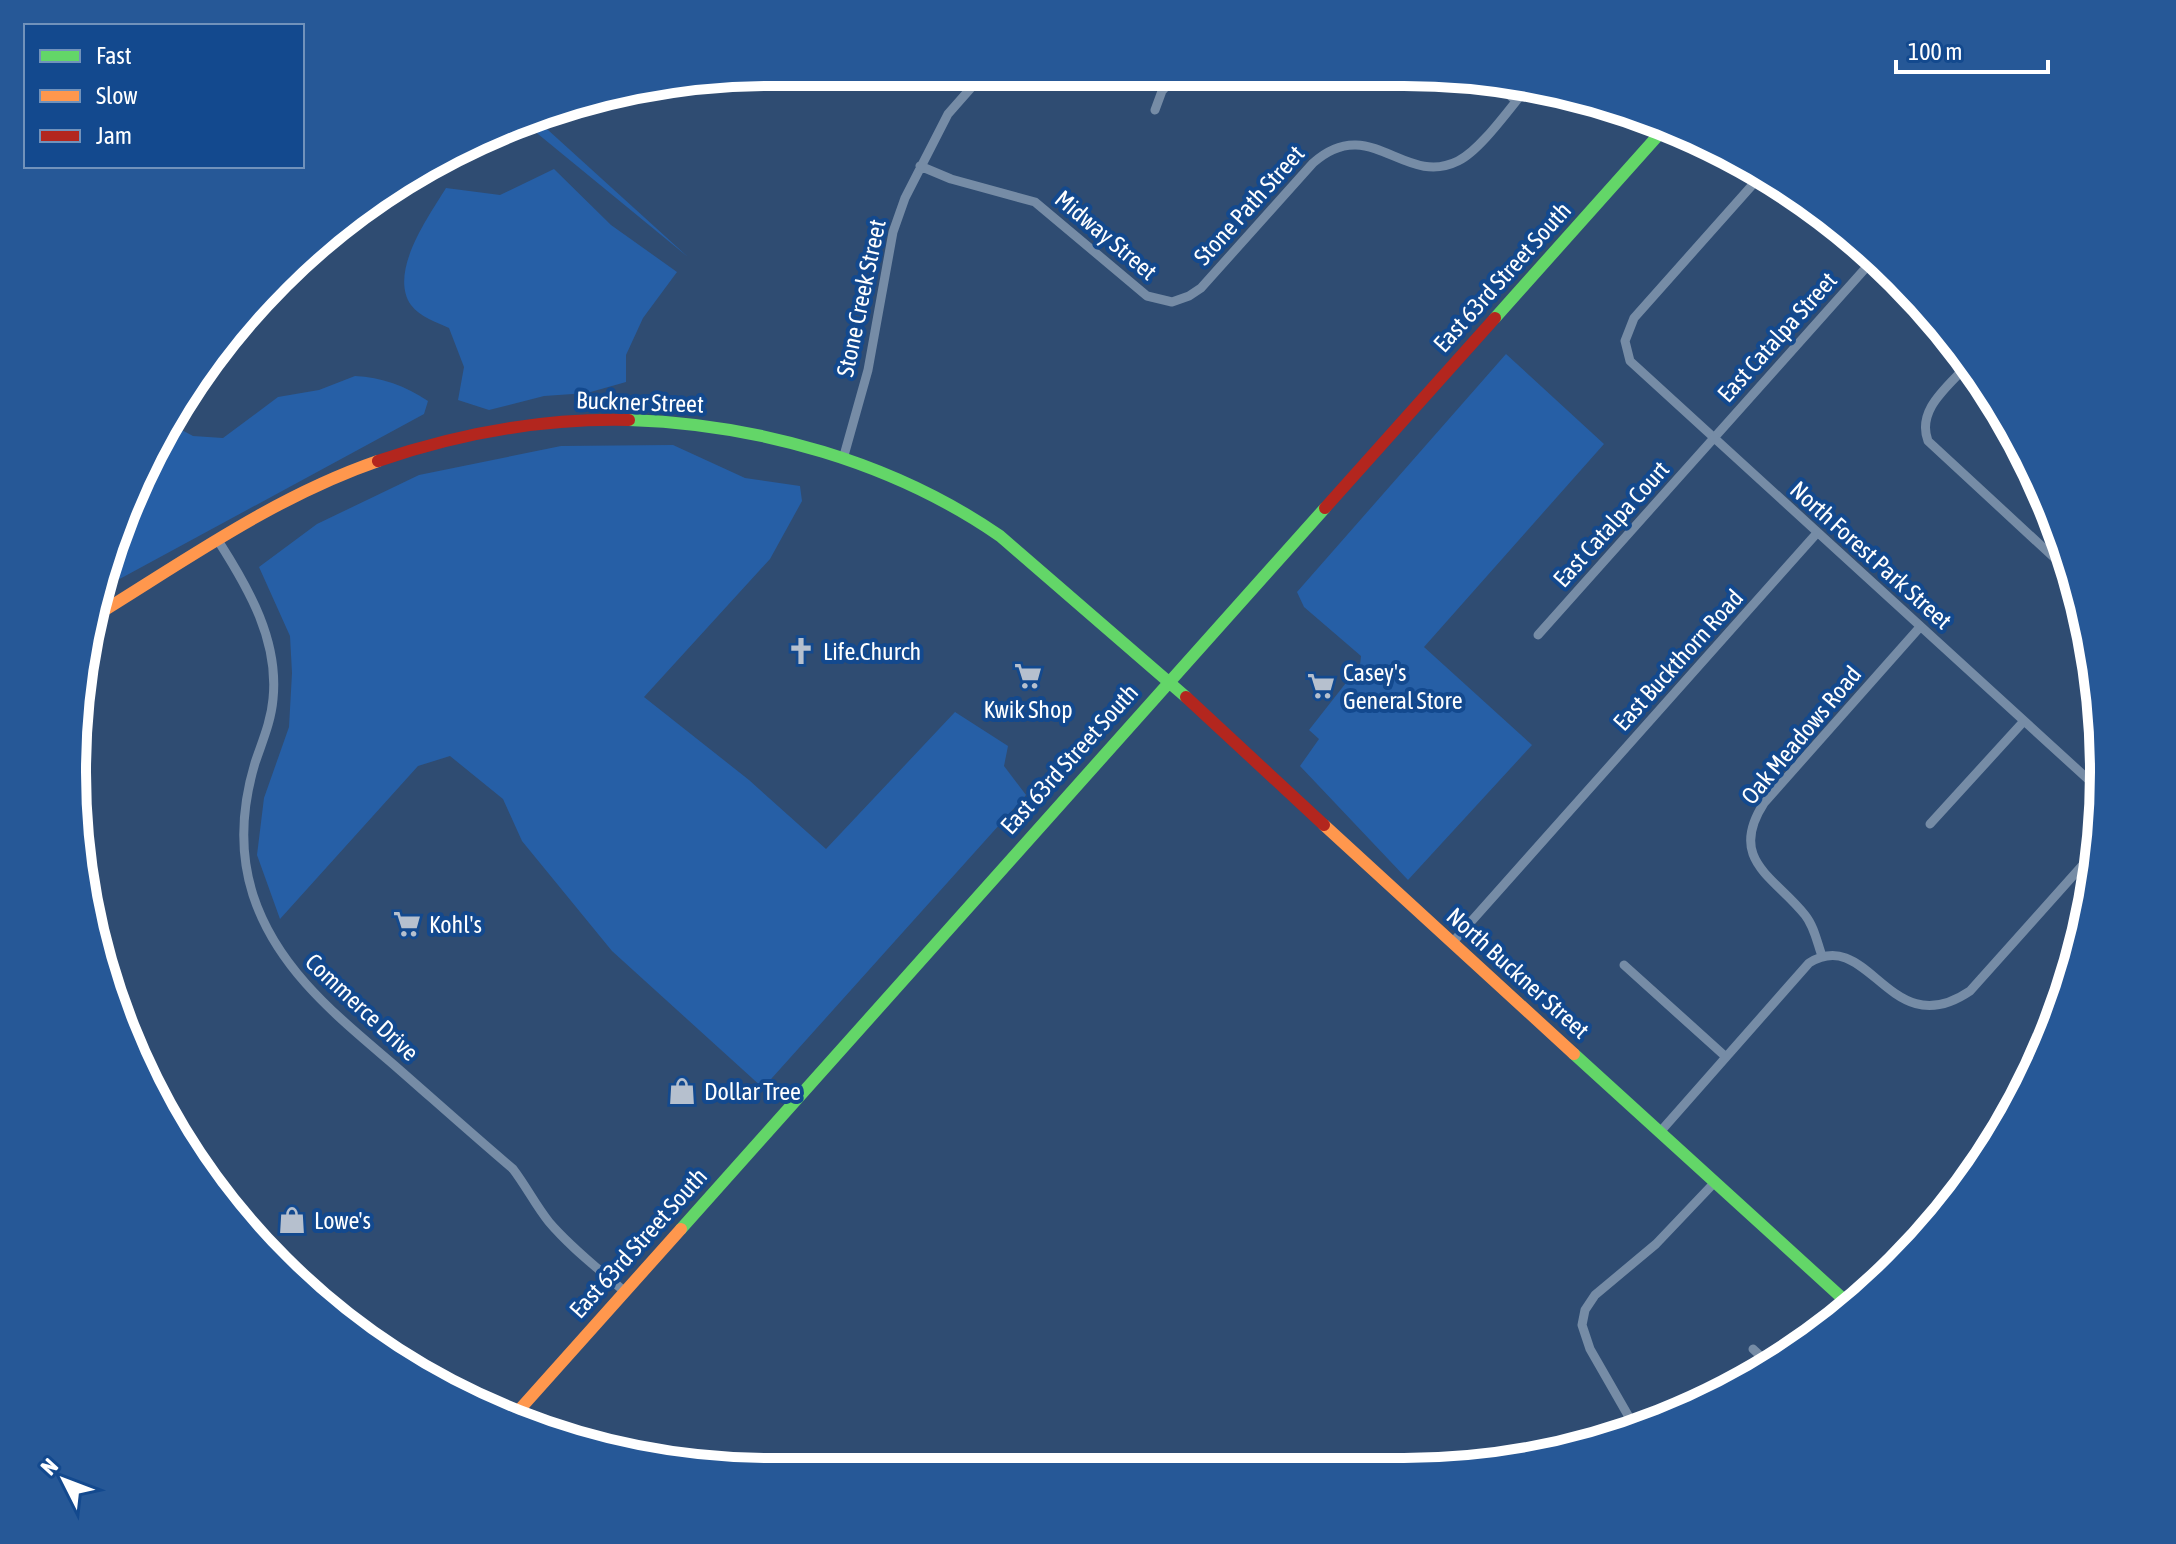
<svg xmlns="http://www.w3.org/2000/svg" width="2176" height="1544" font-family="'Asap Condensed',sans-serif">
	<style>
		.green { fill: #265fa6 }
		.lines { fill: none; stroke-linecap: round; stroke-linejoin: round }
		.street { stroke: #768ca6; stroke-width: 9 }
		.fast { stroke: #63d668; stroke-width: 12 }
		.slow { stroke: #ff974d; stroke-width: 12 }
		.jam { stroke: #b3261e; stroke-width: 12 }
		.labels { text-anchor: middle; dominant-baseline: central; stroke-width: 8; stroke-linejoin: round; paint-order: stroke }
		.street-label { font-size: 24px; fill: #fff; stroke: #13498e }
		.poi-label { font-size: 24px; fill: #fff; stroke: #13498e; text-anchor: start }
		.rim { fill: none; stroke: #fff; stroke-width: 10 }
	</style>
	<rect width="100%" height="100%" fill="#2f4c72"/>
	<path class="green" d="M537,120L688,257L527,125Z
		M554,169L611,225L677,272L643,318L626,355V382L587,393L544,396L489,410L458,400L464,367L449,328C436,322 420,317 411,305C388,272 429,216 446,188L500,195Z
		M1506,354L1604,444L1424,647L1532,745L1408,880L1300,766L1319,739L1309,730L1360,665L1361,656L1304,607L1297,592Z
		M355,376C381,377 406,386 428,401L424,414L103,588L125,504L174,426L193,436L223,438L278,397L319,390Z
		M673,445L745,478L800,486L802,501L770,559L644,697L749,780L826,849L955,712L1008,746L1004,766L1026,795L763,1088L612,951L522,841L503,799L450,756L418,766L280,919L257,855L264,798L289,727L292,673L290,636L259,567L317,524L419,475L561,446Z"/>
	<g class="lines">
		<path class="street" d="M1494,81L1516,101
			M1155,110L1162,91L1179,72
			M920,166L951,179L1035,202L1147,296L1172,302L1189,296L1201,288L1313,163C1370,112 1404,188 1458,161C1481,150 1512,105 1530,84
			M1763,173L1634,318L1625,341L1630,361L2102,792
			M1968,364C1949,386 1916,409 1928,441L2074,576
			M843,459L868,370L893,232L905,198L948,114L985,72
			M219,542C249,589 279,641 273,699C271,722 262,742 255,763C242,806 239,851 253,895C277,969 337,1016 394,1065C434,1100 473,1135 513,1169C526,1186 536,1206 549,1222C571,1248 599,1269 625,1292
			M1538,635L1871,262
			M1930,824L2024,721
			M1452,943L1817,533
			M1822,956C1817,942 1814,926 1805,915C1775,877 1727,860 1764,803L1920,627
			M1624,965L1726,1057
			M1660,1132L1809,963C1870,925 1889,1046 1970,991L2097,849
			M1753,1349L1768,1363
			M1633,1424L1590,1349L1582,1325L1585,1310L1595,1295L1656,1244L1715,1182"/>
		<path class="fast" d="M1495,318L1662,131
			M629,420C758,424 893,462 1000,536L1186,697
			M1574,1054L1852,1307
			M681,1229L1325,508"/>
		<path class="slow" d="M95,616C186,560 276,496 378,461
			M1324,825L1574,1054
			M512,1418L681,1229"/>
		<path class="jam" d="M378,461C460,433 542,418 629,420
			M1325,508L1495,318
			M1186,697L1324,825"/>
	</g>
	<defs>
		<g id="church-bare" transform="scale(2.16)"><path d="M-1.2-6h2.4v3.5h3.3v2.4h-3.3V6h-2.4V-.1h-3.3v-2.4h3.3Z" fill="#b6c0ce" stroke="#13498e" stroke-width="2.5" paint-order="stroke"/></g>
		<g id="supermarket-bare" transform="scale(2.16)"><path d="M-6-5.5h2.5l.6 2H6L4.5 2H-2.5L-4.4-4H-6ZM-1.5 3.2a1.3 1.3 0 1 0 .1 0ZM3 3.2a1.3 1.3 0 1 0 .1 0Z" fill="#b6c0ce" stroke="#13498e" stroke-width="2.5" paint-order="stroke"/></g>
		<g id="shop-bare" transform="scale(2.16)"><path d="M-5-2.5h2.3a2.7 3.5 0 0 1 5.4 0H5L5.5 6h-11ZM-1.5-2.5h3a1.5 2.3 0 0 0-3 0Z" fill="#b6c0ce" stroke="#13498e" stroke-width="2.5" paint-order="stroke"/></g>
	</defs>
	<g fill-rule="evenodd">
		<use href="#church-bare" x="801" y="651"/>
		<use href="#supermarket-bare" x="1028" y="676"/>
		<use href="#supermarket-bare" x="1321" y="686"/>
		<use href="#supermarket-bare" x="407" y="924"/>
		<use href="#shop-bare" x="682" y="1091"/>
		<use href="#shop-bare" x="292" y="1220"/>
	</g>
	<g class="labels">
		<g class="street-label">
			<text transform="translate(1249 205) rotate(-48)">Stone Path Street</text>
			<text transform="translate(1106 235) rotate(40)">Midway Street</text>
			<text transform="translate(1502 277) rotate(-48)">East 63rd Street South</text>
			<text transform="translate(861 298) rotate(-78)">Stone Creek Street</text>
			<text transform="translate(1777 337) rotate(-48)">East Catalpa Street</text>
			<text transform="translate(640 402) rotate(2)">Buckner Street</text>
			<text transform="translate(1611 524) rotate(-48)">East Catalpa Court</text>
			<text transform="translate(1871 555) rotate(42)">North Forest Park Street</text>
			<text transform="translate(1678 660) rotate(-48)">East Buckthorn Road</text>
			<text transform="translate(1801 735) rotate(-50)">Oak Meadows Road</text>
			<text transform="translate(1069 759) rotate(-48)">East 63rd Street South</text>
			<text transform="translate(1518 973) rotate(42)">North Buckner Street</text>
			<text transform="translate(362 1007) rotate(43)">Commerce Drive</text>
			<text transform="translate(638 1243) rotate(-48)">East 63rd Street South</text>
		</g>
		<g class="poi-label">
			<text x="823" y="651">Life.Church</text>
			<text x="1343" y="672">Casey's<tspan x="1343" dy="28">General Store</tspan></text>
			<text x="1028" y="709" text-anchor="middle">Kwik Shop</text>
			<text x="429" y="924">Kohl's</text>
			<text x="704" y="1091">Dollar Tree</text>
			<text x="314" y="1220">Lowe's</text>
		</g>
	</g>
	<path d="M0 0H2176V1544H0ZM772 86H1404A686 686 0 0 1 2090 772V772A686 686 0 0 1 1404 1458H772A686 686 0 0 1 86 772V772A686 686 0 0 1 772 86Z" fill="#265897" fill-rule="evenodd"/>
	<path class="rim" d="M772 86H1404A686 686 0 0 1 2090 772V772A686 686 0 0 1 1404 1458H772A686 686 0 0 1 86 772V772A686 686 0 0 1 772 86Z"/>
	<rect x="24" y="24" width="280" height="144" fill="#13498e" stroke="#7192bb" stroke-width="2"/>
	<rect x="40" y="50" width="40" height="12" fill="#63d668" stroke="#7192bb" stroke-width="2"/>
	<text x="96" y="64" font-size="24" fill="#ffffff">Fast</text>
	<rect x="40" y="90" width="40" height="12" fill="#ff974d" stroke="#7192bb" stroke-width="2"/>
	<text x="96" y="104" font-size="24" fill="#ffffff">Slow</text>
	<rect x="40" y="130" width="40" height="12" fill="#b3261e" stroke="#7192bb" stroke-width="2"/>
	<text x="96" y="144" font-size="24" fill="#ffffff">Jam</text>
	<g transform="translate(64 1480) rotate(312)" stroke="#13498e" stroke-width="6" paint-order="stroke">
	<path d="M0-6L14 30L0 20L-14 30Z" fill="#ffffff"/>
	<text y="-12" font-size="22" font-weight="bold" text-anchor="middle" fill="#ffffff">N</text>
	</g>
	<path d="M1896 60v12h152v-12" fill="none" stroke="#ffffff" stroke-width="4"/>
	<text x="1908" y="60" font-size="24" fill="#ffffff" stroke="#13498e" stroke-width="6" paint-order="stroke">100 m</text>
</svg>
